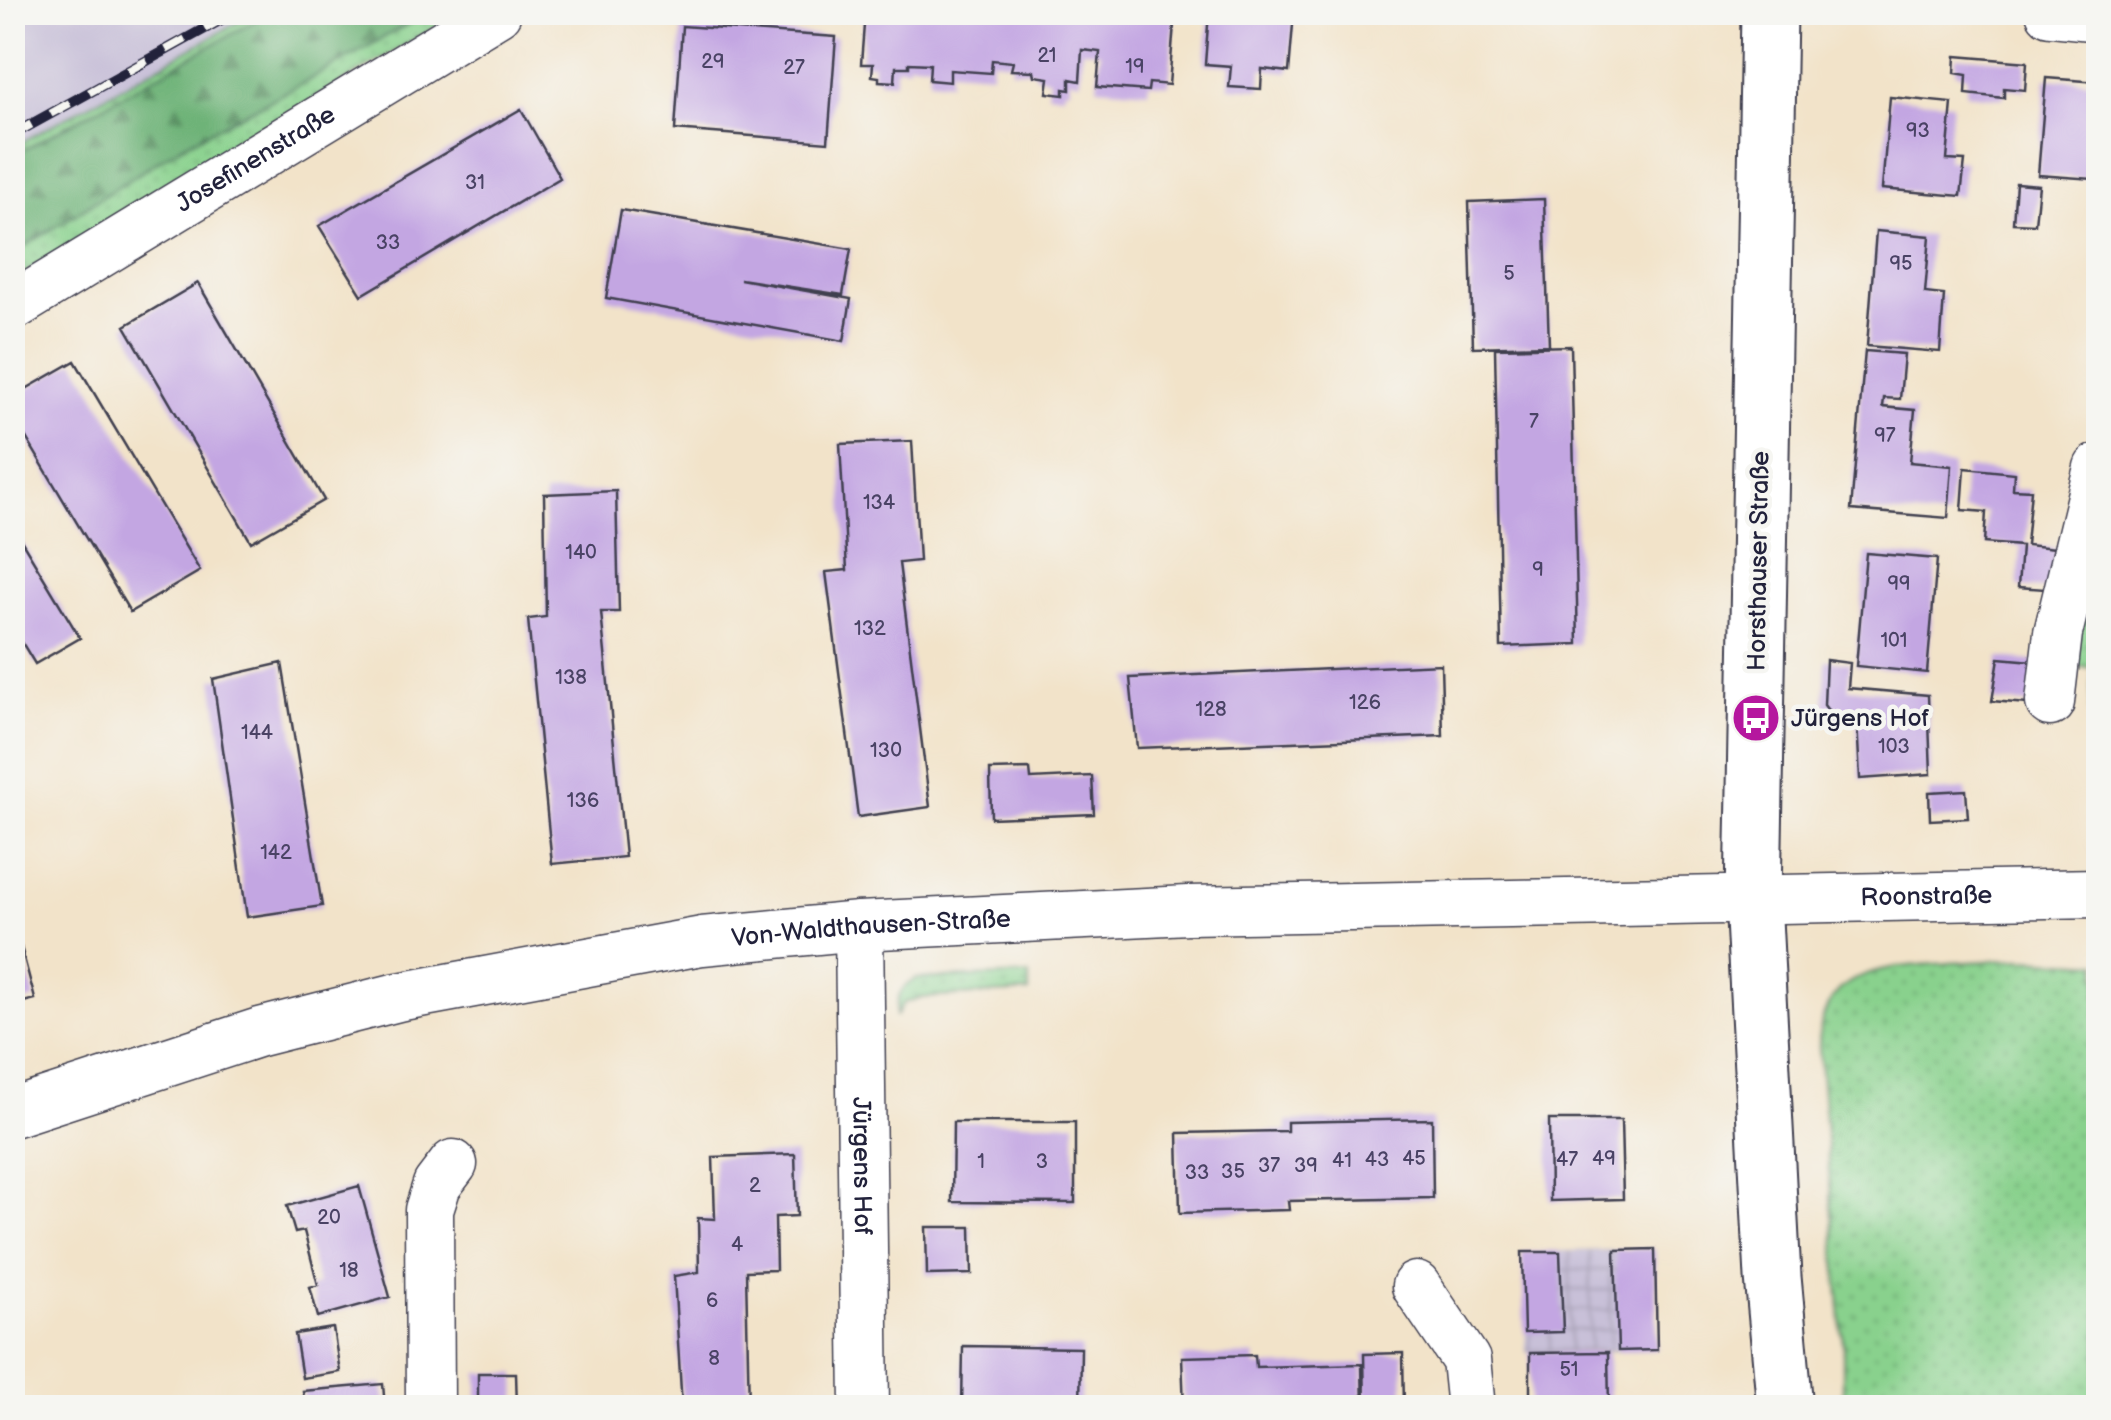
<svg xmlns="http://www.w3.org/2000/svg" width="2111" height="1420" font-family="'Balsamiq Sans',sans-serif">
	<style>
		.industrial { fill: url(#industrial-grid) }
		.railway { fill: #c8c0d8 }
		.grass { fill: url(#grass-dots); stroke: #567a64; stroke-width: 2.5 }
		.forest { fill: url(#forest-firs); stroke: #486a5a; stroke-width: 2.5 }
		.building { fill: #c3a6e2 }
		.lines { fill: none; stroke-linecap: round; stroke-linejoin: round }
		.minor-casing { stroke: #413f50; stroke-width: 51 }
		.major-casing { stroke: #413f50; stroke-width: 59 }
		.minor { stroke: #fff; stroke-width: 48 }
		.major { stroke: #fff; stroke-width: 55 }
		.rail-casing { stroke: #22223b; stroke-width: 11 }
		.rail { stroke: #f6f6f2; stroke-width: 8; stroke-dasharray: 22; stroke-linecap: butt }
		.labels { text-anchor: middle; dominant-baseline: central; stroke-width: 9; stroke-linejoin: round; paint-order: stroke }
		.number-label { font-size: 20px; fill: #4a4365 }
		.street-label { font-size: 25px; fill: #22223b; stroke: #f6f6f2 }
		.poi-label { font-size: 25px; fill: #22223b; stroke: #f6f6f2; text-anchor: start }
	</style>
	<defs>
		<pattern id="industrial-grid" width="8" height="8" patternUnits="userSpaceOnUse" patternTransform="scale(2.5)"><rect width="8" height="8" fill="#c8c0d8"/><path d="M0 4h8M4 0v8" fill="none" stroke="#aca5ba"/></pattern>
		<pattern id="grass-dots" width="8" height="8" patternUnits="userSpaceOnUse" patternTransform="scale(2.5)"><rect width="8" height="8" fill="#89d18d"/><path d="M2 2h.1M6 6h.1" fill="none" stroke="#76b37b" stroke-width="1.8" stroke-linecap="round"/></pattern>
		<pattern id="forest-firs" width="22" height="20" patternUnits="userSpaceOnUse" patternTransform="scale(2.5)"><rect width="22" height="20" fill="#6eb378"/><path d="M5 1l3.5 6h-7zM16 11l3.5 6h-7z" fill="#5a9164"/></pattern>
	</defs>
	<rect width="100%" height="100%" fill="#f6f6f2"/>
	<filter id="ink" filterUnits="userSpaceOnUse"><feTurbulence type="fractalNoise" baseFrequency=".01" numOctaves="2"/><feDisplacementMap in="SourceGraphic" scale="20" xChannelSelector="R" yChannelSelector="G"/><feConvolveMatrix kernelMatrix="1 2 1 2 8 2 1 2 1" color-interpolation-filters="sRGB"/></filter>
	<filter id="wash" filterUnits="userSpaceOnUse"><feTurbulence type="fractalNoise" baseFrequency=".0048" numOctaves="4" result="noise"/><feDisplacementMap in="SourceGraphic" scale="40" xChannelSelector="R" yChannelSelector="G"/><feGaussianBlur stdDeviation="2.25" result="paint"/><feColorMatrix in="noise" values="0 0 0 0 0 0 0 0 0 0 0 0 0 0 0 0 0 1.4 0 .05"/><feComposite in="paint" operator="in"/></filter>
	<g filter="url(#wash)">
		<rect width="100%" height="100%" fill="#f2e3c9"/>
		<path class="industrial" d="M1655,1249L1657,1350L1526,1353L1522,1252Z"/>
		<path class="railway" d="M13,13H255L13,147Z"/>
		<path class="grass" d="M255,13H271L13,156V147Z
			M427,13H459L13,280L12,254L183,145L307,81Z
			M2098,581V711L2090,710L2093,668L2069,666L2082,585L2096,589Z
			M2021,959L2098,963V1407H1843V1345L1819,1047C1819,973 1878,967 1935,964C1964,962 1993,961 2021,959Z
			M1029,975V992L919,998L904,1003L896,1017C897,998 898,988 916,979Z"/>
		<path class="forest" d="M271,12L427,13L307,81L183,145L13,254V156Z"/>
		<g id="blocks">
			<path class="building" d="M865,12H1175L1169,85L1149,83L1148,91L1097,87L1100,52L1082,50L1080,81L1070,79V90L1064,89V95L1047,93L1049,78L1035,76L1034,71L1011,70L1013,62L992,60L991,73L950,70V82L929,80L930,64L909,63V67H896L895,82L879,81V77L872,76L873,64H861Z
				M1209,12H1294L1289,72L1262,69L1261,89L1229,87L1231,66L1205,64Z
				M682,26L836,37L828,142L675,130Z
				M1956,56L2027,62L2025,90L2004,88V98L1966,94L1967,75L1955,73Z
				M2046,78L2098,82V136L2093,179L2038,175Z
				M1890,97L1952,103L1947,160L1965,161L1961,196L1882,189Z
				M521,109L560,178L362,295L319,226Z
				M2016,183L2039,185L2035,224L2013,223Z
				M1544,199L1549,345L1473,347L1469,202Z
				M621,210L851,249L843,295L740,279L851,299L844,341L606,298Z
				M1876,231L1930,236L1925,293L1944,295L1940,352L1867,346Z
				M198,283L324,500L251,542L125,326Z
				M1571,346L1578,644L1501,647L1495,348Z
				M1865,351L1904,354L1900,399L1884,398L1883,407L1915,410L1910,462L1952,466L1948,518L1851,510Z
				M75,361L200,571L130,612L12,414V397Z
				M912,441L919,561L899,563L930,807L858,817L826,572L847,570L840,444Z
				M1965,468L2014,473L2013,489L2031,490L2026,545L2055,548L2058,590L2018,587L2021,546L1984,543L1986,512L1962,510Z
				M616,491L619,612H601L625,857L552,864L528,619L546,617L544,494Z
				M12,525L80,638L35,664L12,626Z
				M1866,553L1937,559L1927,673L1856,666Z
				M1999,658L2044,662L2039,705L1992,701Z
				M1826,660L1850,663L1848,688L1928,695L1931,774L1860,779L1857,720L1836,721L1824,705Z
				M282,663L322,906L247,917L213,679Z
				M1441,664L1443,736L1137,748L1130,678Z
				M1030,769L1031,779L1092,776L1094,814L991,818L990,770Z
				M1966,790L1968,818L1930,820L1929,792Z
				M14,920L35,999L12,1005V921Z
				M1432,1119L1433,1198L1288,1201L1289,1210L1180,1213L1178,1133L1287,1131V1122Z
				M1549,1120H1621L1623,1199L1550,1201Z
				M953,1122H1075V1203L952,1202Z
				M795,1154L797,1216L775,1217L776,1270L746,1271L749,1408H682L674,1276L699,1272L698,1218L715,1219L713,1157Z
				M359,1186L390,1297L318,1317L310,1287L318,1285L304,1231L295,1233L287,1206Z
				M926,1227H971L972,1274L927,1275Z
				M1655,1249L1657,1350L1618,1351L1615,1250Z
				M1522,1252H1560L1563,1332L1524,1333Z
				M333,1328L340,1372L302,1378L295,1334Z
				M963,1346L1081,1348L1080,1408H962Z
				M1608,1352L1609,1408H1530V1353Z
				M1403,1353L1404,1408H1365L1364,1354Z
				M1255,1355L1256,1367L1362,1364L1363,1408H1184L1182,1357Z
				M478,1373H516L517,1408H478Z
				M383,1384L385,1408H305L303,1391Z"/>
		</g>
	</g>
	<g filter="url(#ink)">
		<use href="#blocks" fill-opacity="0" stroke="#413f50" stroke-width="2.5"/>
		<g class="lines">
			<g class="minor-casing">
				<g id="minor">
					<path d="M2050,12L2098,17"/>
					<path id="s1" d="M12,307L497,12"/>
					<path d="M2050,702L2058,633L2098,468"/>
					<path id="s2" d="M859,926L865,1408"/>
					<path id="s3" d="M12,1113L260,1032L398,997L702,941L859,926L1188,910L2098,893"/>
					<path d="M1416,1286L1466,1360L1471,1408"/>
					<path d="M430,1408L429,1210L437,1185L453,1164"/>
				</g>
			</g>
			<g class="major-casing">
				<path id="major" d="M1769,12L1753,900L1773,1277L1785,1408"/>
			</g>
			<use href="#minor" class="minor"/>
			<use href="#major" class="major"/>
			<g class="rail-casing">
				<path id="rail" d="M12,20L26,12
					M12,135L235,12"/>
			</g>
			<use href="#rail" class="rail"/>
		</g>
	</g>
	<defs>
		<g id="bus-disc" transform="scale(2.5)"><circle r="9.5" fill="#b5179e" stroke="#f6f6f2"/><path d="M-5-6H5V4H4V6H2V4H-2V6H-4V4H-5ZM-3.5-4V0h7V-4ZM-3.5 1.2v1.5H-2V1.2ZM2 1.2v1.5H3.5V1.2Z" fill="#fff"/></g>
	</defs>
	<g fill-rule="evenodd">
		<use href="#bus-disc" x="1756" y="718"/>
	</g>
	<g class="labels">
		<g class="number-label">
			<text x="1047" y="56">21</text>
			<text x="713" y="62">29</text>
			<text x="1135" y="67">19</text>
			<text x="794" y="68">27</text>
			<text x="1918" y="131">93</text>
			<text x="475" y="183">31</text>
			<text x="388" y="243">33</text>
			<text x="1901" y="264">95</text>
			<text x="1509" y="274">5</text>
			<text x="1534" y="422">7</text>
			<text x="1885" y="436">97</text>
			<text x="879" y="503">134</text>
			<text x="581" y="553">140</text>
			<text x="1538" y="570">9</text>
			<text x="1899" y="584">99</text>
			<text x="870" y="629">132</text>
			<text x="1894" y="641">101</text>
			<text x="571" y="678">138</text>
			<text x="1365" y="703">126</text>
			<text x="1211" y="710">128</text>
			<text x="257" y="733">144</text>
			<text x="1894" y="747">103</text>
			<text x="886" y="751">130</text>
			<text x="583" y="801">136</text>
			<text x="276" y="853">142</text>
			<text x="1414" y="1159">45</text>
			<text x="1604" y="1159">49</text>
			<text x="1377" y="1160">43</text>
			<text x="1567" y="1160">47</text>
			<text x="1342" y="1161">41</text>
			<text x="981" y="1162">1</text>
			<text x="1042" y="1162">3</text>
			<text x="1269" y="1166">37</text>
			<text x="1306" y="1166">39</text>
			<text x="1233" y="1172">35</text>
			<text x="1197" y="1173">33</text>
			<text x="755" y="1186">2</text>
			<text x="329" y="1218">20</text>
			<text x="737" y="1245">4</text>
			<text x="349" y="1271">18</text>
			<text x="712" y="1301">6</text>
			<text x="714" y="1359">8</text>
			<text x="1569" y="1370">51</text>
		</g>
		<g class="street-label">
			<text stroke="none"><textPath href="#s1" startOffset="285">Josefinenstraße</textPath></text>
			<text transform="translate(1759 561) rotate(-89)">Horsthauser Straße</text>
			<text stroke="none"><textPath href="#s3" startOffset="1938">Roonstraße</textPath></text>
			<text stroke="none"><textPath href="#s3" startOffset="882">Von-Waldthausen-Straße</textPath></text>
			<text stroke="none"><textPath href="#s2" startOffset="240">Jürgens Hof</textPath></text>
		</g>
		<g class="poi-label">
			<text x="1791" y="718">Jürgens Hof</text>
		</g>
	</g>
	<rect width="2111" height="1420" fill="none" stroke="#f6f6f2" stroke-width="50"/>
</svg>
